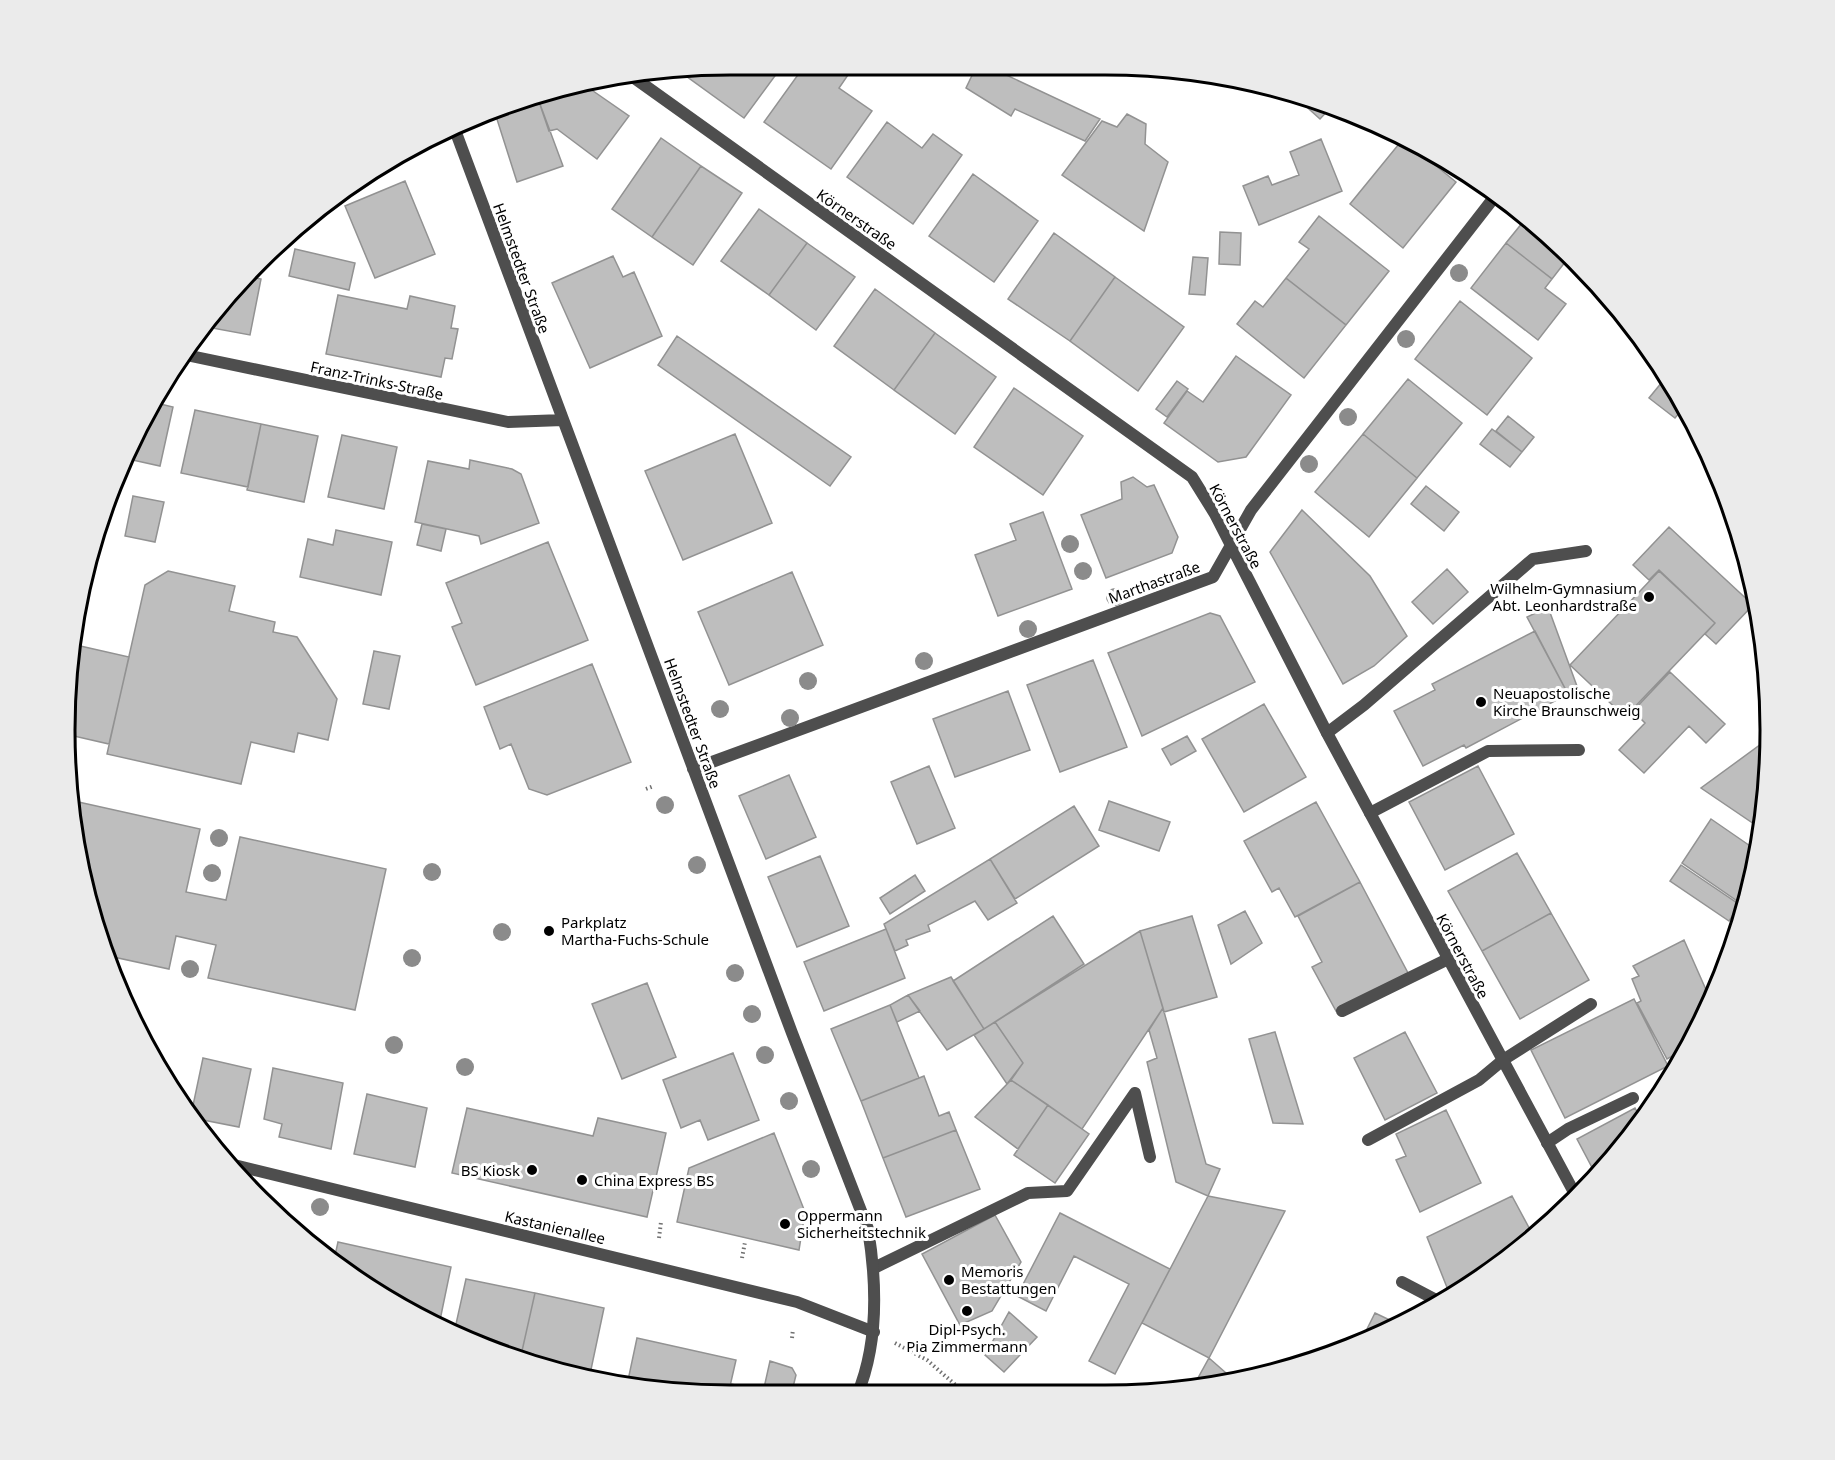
<svg xmlns="http://www.w3.org/2000/svg" width="1835" height="1460" font-family="'Noto Sans',sans-serif">
	<style>
		.building { fill: #bebebe; stroke: #929292; stroke-width: 1.5 }
		.lines { fill: none; stroke-linecap: round; stroke-linejoin: round }
		.path { stroke: #707070; stroke-width: 4; stroke-dasharray: 1.5 3; stroke-linecap: butt }
		.service { stroke: #4e4e4e; stroke-width: 12 }
		.minor { stroke: #4e4e4e; stroke-width: 12 }
		.tertiary { stroke: #4e4e4e; stroke-width: 12 }
		.tree { fill: #8b8b8b }
		.poi-dot { fill: #000; stroke: #fff; stroke-width: 2 }
		.labels { text-anchor: middle; dominant-baseline: central; stroke-width: 6; stroke-linejoin: round; paint-order: stroke }
		.street-label { font-size: 15px; fill: #000; stroke: #fff }
		.poi-label { font-size: 15px; fill: #000; stroke: #fff; text-anchor: start }
		.rim { fill: none; stroke: #000; stroke-width: 3 }
	</style>
	<rect width="100%" height="100%" fill="#fff"/>
	<path class="building" d="M730,64L783,65L744,118L686,76L691,70Z
		M805,65H834L848,75L839,88L872,111L831,169L764,122Z
		M977,65H985L1100,119L1085,141L1015,109L1011,116L966,88Z
		M990,65H1014L1011,74Z
		M583,84L629,116L597,159L557,129L549,131L537,96L558,87Z
		M537,96L563,166L517,182L495,113Z
		M1301,96L1319,100L1332,106L1320,119L1299,100Z
		M1127,114L1146,124L1145,144L1168,162L1144,231L1062,175L1102,121L1117,127Z
		M887,122L922,148L933,134L962,155L913,224L847,177Z
		M661,138L701,166L652,237L612,209Z
		M1321,139L1342,191L1259,225L1243,186L1268,176L1272,185L1299,175L1290,152Z
		M1403,139L1456,182L1403,248L1350,204Z
		M701,166L742,193L693,265L652,237Z
		M973,174L1038,221L994,282L929,236Z
		M405,181L435,254L375,278L345,206Z
		M759,209L807,243L769,295L721,261Z
		M1319,216L1389,271L1346,325L1286,278L1309,249L1299,242Z
		M1527,217L1544,229L1571,259L1569,257L1552,279L1506,243Z
		M1220,232L1241,233L1240,265L1219,264Z
		M1054,233L1115,277L1070,341L1008,299Z
		M807,243L855,277L816,330L769,295Z
		M1506,243L1552,279L1545,288L1566,304L1538,340L1471,288Z
		M295,249L355,263L349,290L289,276Z
		M613,256L623,277L634,272L662,336L590,368L552,283Z
		M1193,257L1208,258L1205,295L1189,294Z
		M247,276L261,279L250,335L207,327Z
		M1115,277L1184,327L1138,391L1070,341Z
		M1286,278L1346,325L1304,378L1237,324L1255,301L1263,307Z
		M875,289L935,333L894,390L834,346Z
		M338,295L407,309L410,296L455,306L451,328L458,329L452,359L445,358L441,377L326,354Z
		M1460,301L1532,358L1487,415L1415,359Z
		M935,333L996,377L955,434L894,390Z
		M677,336L851,457L830,486L658,365Z
		M1236,356L1291,395L1246,457L1218,462L1164,423L1187,391L1203,402Z
		M1667,376L1685,406L1675,418L1649,398Z
		M1408,379L1462,423L1417,478L1363,434Z
		M1177,381L1188,389L1167,417L1156,409Z
		M1014,388L1083,436L1043,495L974,447Z
		M152,402L173,407L160,466L128,459Z
		M195,410L261,424L248,487L181,473Z
		M1508,416L1534,437L1522,452L1496,431Z
		M261,424L318,436L304,502L247,490Z
		M1492,429L1522,452L1510,467L1480,444Z
		M735,434L772,523L683,560L645,471Z
		M1363,434L1417,478L1369,537L1315,492Z
		M342,435L397,447L384,509L328,497Z
		M470,460L512,469L521,474L539,523L481,544L479,536L415,522L428,461L469,469Z
		M1133,477L1147,487L1154,485L1178,537L1172,553L1106,578L1081,515L1122,499L1121,482Z
		M1426,486L1459,512L1444,531L1411,504Z
		M133,496L164,502L155,542L125,536Z
		M1302,510L1370,576L1407,636L1374,666L1343,684L1270,552Z
		M1043,512L1072,589L998,616L975,555L1016,540L1010,524Z
		M422,524L446,529L441,551L417,545Z
		M1669,527L1753,605L1716,644L1705,634L1715,623L1659,570L1649,580L1633,565Z
		M336,530L392,542L381,595L300,577L308,539L333,545Z
		M548,542L588,640L476,685L452,627L462,623L446,583Z
		M1447,569L1468,592L1433,624L1412,602Z
		M168,571L235,586L229,611L275,622L273,632L297,637L337,699L328,740L298,733L294,752L251,742L241,784L107,754L145,585Z
		M1659,571L1715,623L1625,717L1570,665Z
		M792,572L823,645L729,685L698,612Z
		M1548,607L1578,689L1568,694L1527,617Z
		M1210,613L1220,616L1255,682L1142,736L1108,653Z
		M1535,631L1568,694L1466,748L1464,745L1423,766L1394,711L1435,690L1432,684Z
		M76,645L129,657L109,744L65,734Z
		M374,651L400,656L389,709L363,704Z
		M1093,660L1127,747L1060,772L1027,685Z
		M592,664L631,762L547,795L529,789L511,744L500,749L484,707Z
		M1670,672L1725,724L1706,743L1689,726L1644,773L1619,750L1645,723L1633,711Z
		M1008,691L1030,750L955,777L933,719Z
		M1264,704L1306,777L1244,812L1202,739Z
		M1187,736L1196,751L1171,765L1162,749Z
		M1768,739L1769,774L1760,828L1701,788Z
		M929,766L955,828L917,844L891,782Z
		M1478,766L1514,834L1445,870L1409,802Z
		M789,775L816,837L766,859L739,796Z
		M74,801L200,829L186,892L226,900L240,837L386,869L355,1010L208,978L216,945L176,936L169,969L109,956L87,902Z
		M1109,801L1170,822L1159,851L1099,830Z
		M1316,802L1360,882L1295,917L1279,888L1272,892L1244,841Z
		M1074,806L1099,846L1015,899L990,859Z
		M1711,819L1756,850L1746,907L1682,863Z
		M1517,853L1551,913L1482,951L1448,891Z
		M820,856L849,926L797,947L768,877Z
		M990,859L1017,903L988,920L975,901L928,925L930,931L906,940L908,945L895,951L884,924Z
		M1681,865L1740,905L1729,921L1670,881Z
		M915,875L925,891L890,914L880,898Z
		M1360,882L1408,973L1336,1011L1312,967L1322,962L1298,916Z
		M1245,911L1262,943L1231,964L1218,925Z
		M1551,913L1589,980L1520,1019L1482,951Z
		M1053,916L1084,964L984,1029L953,981Z
		M1192,916L1217,997L1164,1012L1140,931Z
		M886,929L905,978L824,1011L804,962Z
		M1140,931L1163,1008L1082,1129L1011,1080L1023,1063L995,1022Z
		M1684,940L1711,1001L1702,1025L1687,1048L1667,1059L1637,1003L1641,1001L1632,979L1639,976L1633,966Z
		M951,977L984,1029L947,1050L908,995Z
		M647,983L676,1057L622,1079L592,1004Z
		M908,995L920,1011L897,1022L890,1005Z
		M1634,999L1668,1066L1565,1118L1531,1050Z
		M890,1005L919,1078L861,1101L831,1029Z
		M1163,1008L1206,1164L1220,1169L1208,1196L1176,1182L1147,1062L1157,1058L1149,1030Z
		M995,1022L1023,1063L1007,1084L974,1035Z
		M1275,1032L1303,1124L1273,1123L1249,1039Z
		M1405,1032L1437,1093L1385,1120L1354,1058Z
		M733,1053L759,1120L708,1140L700,1120L681,1128L663,1080Z
		M203,1058L251,1069L239,1127L193,1118L191,1115Z
		M273,1068L343,1083L331,1149L279,1137L282,1124L264,1119Z
		M924,1076L939,1116L949,1112L956,1130L883,1158L861,1101Z
		M1011,1080L1048,1105L1018,1149L975,1117Z
		M367,1094L427,1108L415,1167L354,1154Z
		M1048,1105L1089,1134L1055,1183L1014,1155Z
		M467,1108L593,1136L598,1118L666,1133L647,1217L452,1173Z
		M1635,1108L1642,1121L1633,1135L1596,1175L1577,1139Z
		M1446,1110L1481,1183L1420,1212L1396,1160L1406,1156L1396,1134Z
		M956,1130L980,1189L906,1217L883,1158Z
		M774,1133L805,1212L799,1250L677,1222L689,1168Z
		M1208,1196L1285,1211L1209,1358L1142,1323Z
		M1512,1196L1534,1237L1457,1293L1448,1290L1427,1237Z
		M1060,1213L1170,1269L1115,1374L1089,1361L1129,1284L1074,1256L1046,1311L1017,1296Z
		M995,1215L1021,1262L992,1311L960,1325L922,1254Z
		M338,1242L451,1267L439,1325L360,1283L334,1260Z
		M466,1279L535,1293L522,1351L512,1349L510,1355L476,1345L454,1333Z
		M535,1293L604,1308L589,1379L531,1362L533,1354L522,1351Z
		M1009,1312L1037,1337L1004,1372L985,1355Z
		M1375,1313L1396,1323L1363,1337Z
		M637,1338L736,1360L728,1395L627,1385Z
		M1209,1358L1234,1380L1193,1387Z
		M770,1361L792,1368L796,1375L791,1395H728L731,1384L761,1391V1388H764Z"/>
	<g class="lines">
		<path class="path" d="M646,789L654,786
			M659,1238L661,1222
			M742,1258L745,1242
			M792,1338L793,1329
			M895,1343L927,1360L967,1395"/>
		<path class="service" d="M1327,733L1364,705L1533,559L1586,551
			M1370,813L1488,751L1579,750
			M1342,1011L1448,959
			M1368,1140L1479,1080L1503,1060L1591,1004
			M1547,1143L1568,1129L1633,1098
			M238,1177L240,1167
			M874,1268L1028,1193L1067,1191L1135,1093L1150,1157
			M1402,1282L1442,1303"/>
		<path class="minor" d="M633,77L1192,477L1215,514L1327,733L1576,1196
			M455,130L792,1033L868,1229C877,1284 879,1343 857,1395
			M186,355L508,422L563,420
			M693,769L1213,577L1251,510L1496,195"/>
		<path class="tertiary" d="M226,1163L797,1302L874,1332"/>
	</g>
	<g class="tree">
		<circle cx="1459" cy="273" r="9"/>
		<circle cx="1406" cy="339" r="9"/>
		<circle cx="1348" cy="417" r="9"/>
		<circle cx="1309" cy="464" r="9"/>
		<circle cx="1070" cy="544" r="9"/>
		<circle cx="1083" cy="571" r="9"/>
		<circle cx="1115" cy="597" r="9"/>
		<circle cx="1028" cy="629" r="9"/>
		<circle cx="924" cy="661" r="9"/>
		<circle cx="808" cy="681" r="9"/>
		<circle cx="720" cy="709" r="9"/>
		<circle cx="790" cy="718" r="9"/>
		<circle cx="665" cy="805" r="9"/>
		<circle cx="219" cy="838" r="9"/>
		<circle cx="697" cy="865" r="9"/>
		<circle cx="432" cy="872" r="9"/>
		<circle cx="212" cy="873" r="9"/>
		<circle cx="502" cy="932" r="9"/>
		<circle cx="412" cy="958" r="9"/>
		<circle cx="190" cy="969" r="9"/>
		<circle cx="735" cy="973" r="9"/>
		<circle cx="752" cy="1014" r="9"/>
		<circle cx="394" cy="1045" r="9"/>
		<circle cx="765" cy="1055" r="9"/>
		<circle cx="465" cy="1067" r="9"/>
		<circle cx="789" cy="1101" r="9"/>
		<circle cx="811" cy="1169" r="9"/>
		<circle cx="320" cy="1207" r="9"/>
	</g>
	<g class="poi-dot">
		<circle cx="1649" cy="597" r="6"/>
		<circle cx="1481" cy="702" r="6"/>
		<circle cx="549" cy="931" r="6"/>
		<circle cx="532" cy="1170" r="6"/>
		<circle cx="582" cy="1180" r="6"/>
		<circle cx="785" cy="1224" r="6"/>
		<circle cx="949" cy="1280" r="6"/>
		<circle cx="967" cy="1311" r="6"/>
	</g>
	<g class="labels">
		<g class="street-label">
			<text transform="translate(857 219) rotate(35)">Körnerstraße</text>
			<text transform="translate(522 268) rotate(70)">Helmstedter Straße</text>
			<text transform="translate(377 380) rotate(12)">Franz-Trinks-Straße</text>
			<text transform="translate(1236 526) rotate(62)">Körnerstraße</text>
			<text transform="translate(1154 582) rotate(-20)">Marthastraße</text>
			<text transform="translate(693 723) rotate(70)">Helmstedter Straße</text>
			<text transform="translate(1463 956) rotate(62)">Körnerstraße</text>
			<text transform="translate(555 1227) rotate(13)">Kastanienallee</text>
		</g>
		<g class="poi-label">
			<text x="1637" y="588" text-anchor="end">Wilhelm-Gymnasium<tspan x="1637" dy="17">Abt. Leonhardstraße</tspan></text>
			<text x="1493" y="693">Neuapostolische<tspan x="1493" dy="17">Kirche Braunschweig</tspan></text>
			<text x="561" y="922">Parkplatz<tspan x="561" dy="17">Martha-Fuchs-Schule</tspan></text>
			<text x="520" y="1170" text-anchor="end">BS Kiosk</text>
			<text x="594" y="1180">China Express BS</text>
			<text x="797" y="1215">Oppermann<tspan x="797" dy="17">Sicherheitstechnik</tspan></text>
			<text x="961" y="1271">Memoris<tspan x="961" dy="17">Bestattungen</tspan></text>
			<text x="967" y="1329" text-anchor="middle">Dipl-Psych.<tspan x="967" dy="17">Pia Zimmermann</tspan></text>
		</g>
	</g>
	<path d="M0 0H1835V1460H0ZM730 75H1105A655 655 0 0 1 1760 730V730A655 655 0 0 1 1105 1385H730A655 655 0 0 1 75 730V730A655 655 0 0 1 730 75Z" fill="#ebebeb" fill-rule="evenodd"/>
	<path class="rim" d="M730 75H1105A655 655 0 0 1 1760 730V730A655 655 0 0 1 1105 1385H730A655 655 0 0 1 75 730V730A655 655 0 0 1 730 75Z"/>
</svg>
